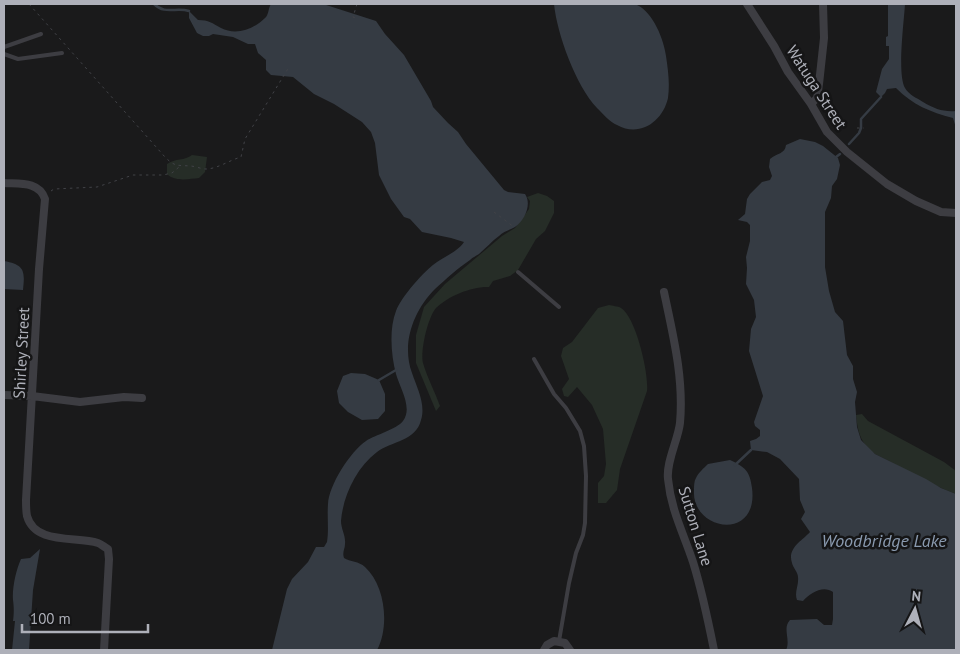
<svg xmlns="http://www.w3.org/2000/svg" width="960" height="654" font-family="'PT Sans',sans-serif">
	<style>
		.green { fill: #262d27 }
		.water { fill: #353b43 }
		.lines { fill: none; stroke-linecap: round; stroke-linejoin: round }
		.stream { stroke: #353b43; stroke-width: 2.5 }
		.path { stroke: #414247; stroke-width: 1; stroke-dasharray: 2.5 4; stroke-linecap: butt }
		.service { stroke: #3d3d42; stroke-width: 4 }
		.minor { stroke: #3d3d42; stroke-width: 8 }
		.labels { text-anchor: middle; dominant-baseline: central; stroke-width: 5; stroke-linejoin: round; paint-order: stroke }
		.street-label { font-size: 16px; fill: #aeb0b9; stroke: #151516 }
		.water-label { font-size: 18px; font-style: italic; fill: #8a9aaf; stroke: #151516 }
	</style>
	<rect width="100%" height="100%" fill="#1a1a1b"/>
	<path class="green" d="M192,155L207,157L205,172L199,178C189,179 175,182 167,174V164C175,158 185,161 192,155Z
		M538,193L547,196L554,201V213L545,231L536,239L518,270L510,276L493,281L489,287C473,286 448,296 436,308C428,317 420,351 423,363C427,377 435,392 440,406L436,411L416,363V335L424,307L445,284L502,236L515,228L529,209L530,201L527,197Z
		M609,305C612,306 618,306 621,308C636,317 649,374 647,391L620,469L617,490L606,503H598V483L604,476L606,464L603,429L592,405L577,387L568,397L564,396L562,389L569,379L561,356L563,348L572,342L598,308Z
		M862,414L868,421L944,462L956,471V494C928,484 902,467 875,454C860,443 858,432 856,415Z"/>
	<path class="water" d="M271,4H323L376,21L385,34L404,55L431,101L433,107L448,123L458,132L466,144L504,190L508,192L525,194C532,204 525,220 515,227C510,230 504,231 499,236C492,241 486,248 479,254C476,256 473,257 470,260C458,268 446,279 435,289C414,310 401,343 412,373C417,388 426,404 421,420C416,441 392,441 377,452C356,468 343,496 341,521C341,529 346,536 345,544C345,549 342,552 344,558C350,562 359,561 365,567C385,585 390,626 377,650H272L287,589L292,579L308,562L316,547H324L327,542C329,530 327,517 328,504C329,485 350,452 366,441C375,435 397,429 403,421C413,408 400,388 396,374C391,355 389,329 396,311C401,297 425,270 437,262C446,256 458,251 464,242L451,238L422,232L410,219L404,217L391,199L379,175L375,143L371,132L362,122L334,104L314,94L293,77L271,75L266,70V60L258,53L255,44H248L233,37L213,34L209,36H203L197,33L189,18V11L198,20C209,20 212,23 221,28C236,36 254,29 265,18C269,15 268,8 271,4Z
		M554,4C567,4 630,1 637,5C653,12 664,40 666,56C668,70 670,83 668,98C663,121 640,138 617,125C610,122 603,114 597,108C576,86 557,34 554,4Z
		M888,4H905C904,22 897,74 905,88C909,95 917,98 923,102C935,109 943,112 956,111V128L953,118C930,112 913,105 896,88L887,89L885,93L881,97L876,92L882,69L889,59V46H886V37L888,36Z
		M800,139L815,142L823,146L838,158L840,165L837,179L832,186L831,198L825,212V267L829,291L835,312L843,321L847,355L853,366V379L857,392L855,402L857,427L861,440L875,454L926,479L941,488L956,494V650H786C791,640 782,628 790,620L817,619L824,625H832L833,619V592C823,585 810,593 803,601L797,600C794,592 799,586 798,577C798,572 793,568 792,563C787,548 802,541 810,532L801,519L805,512L800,500L799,479L780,459L767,452L751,450L750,441L756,439L760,436V430L755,426L754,422L763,396L749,351L751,329L756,317L754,300L746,284L747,268L746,257L750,241V225L747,222L738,220L745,214L747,199L750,194L762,182L770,180L772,176L769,167L770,159C777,153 785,154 786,145Z
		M4,261C25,265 25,271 23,290L4,289Z
		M351,373L365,374L379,380L385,394V411L378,419L362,420L348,412L339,403L337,391L343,376Z
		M730,460C745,467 750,471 752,488C759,542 691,531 694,490C694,486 694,481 696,478C698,473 704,468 708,464Z
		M40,549L33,590L29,650H12L15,621H13C14,613 14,608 13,600C12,588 16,570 21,559L30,558Z"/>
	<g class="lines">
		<path class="stream" d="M154,4C165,15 176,7 189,11
			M849,144L859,133L861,128V119L881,97
			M836,157L840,154
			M379,380L396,370
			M735,465L751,450"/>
		<path class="path" d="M29,4L165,157C175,167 177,165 190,166C195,166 201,169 206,169C217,169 230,160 241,157L245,139L289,67
			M357,4L353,17L358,19
			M857,128H864
			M51,191L54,189L97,187L133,175H163L172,173L179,167
			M494,212L514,227"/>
		<path class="service" d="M4,47L41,34
			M4,54L18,59L62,53
			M518,272L559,307
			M534,359L554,394L566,408L580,431L584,446L586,476L585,523L583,535L576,553L569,583L559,641"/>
		<path class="minor" d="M747,4L774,46L788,72L811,104L827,132L847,152L887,184L916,201L941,212L956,213
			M811,104L817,98L819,84L824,38L823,4
			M4,183C19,184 39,181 45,199L39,269L26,500C26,505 26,511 27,516C35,545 76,536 98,543C101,544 104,547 108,549L109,559L104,650
			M664,292C673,335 684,378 680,423C678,440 666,462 668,479C671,510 683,532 693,562C702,591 708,620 714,650
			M4,395L32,396L80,402L124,397L142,398
			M544,650L547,645L554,641L565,643L570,650"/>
	</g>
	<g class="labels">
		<g class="street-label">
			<text transform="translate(817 87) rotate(57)">Watuga Street</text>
			<text transform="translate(21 353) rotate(-87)">Shirley Street</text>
			<text transform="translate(696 526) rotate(73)">Sutton Lane</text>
		</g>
		<g class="water-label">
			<text x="884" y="540">Woodbridge Lake</text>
		</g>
	</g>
	<rect width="960" height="654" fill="none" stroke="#aeb0b9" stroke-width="10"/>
	<g transform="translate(915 609) rotate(6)" stroke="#151516" stroke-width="4" paint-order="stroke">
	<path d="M0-4L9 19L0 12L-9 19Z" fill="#aeb0b9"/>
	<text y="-8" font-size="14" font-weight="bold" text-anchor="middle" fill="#aeb0b9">N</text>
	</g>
	<path d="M22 624v8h126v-8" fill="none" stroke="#aeb0b9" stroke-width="2.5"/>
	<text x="30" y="624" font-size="15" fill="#aeb0b9" stroke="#151516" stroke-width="4" paint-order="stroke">100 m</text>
</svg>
